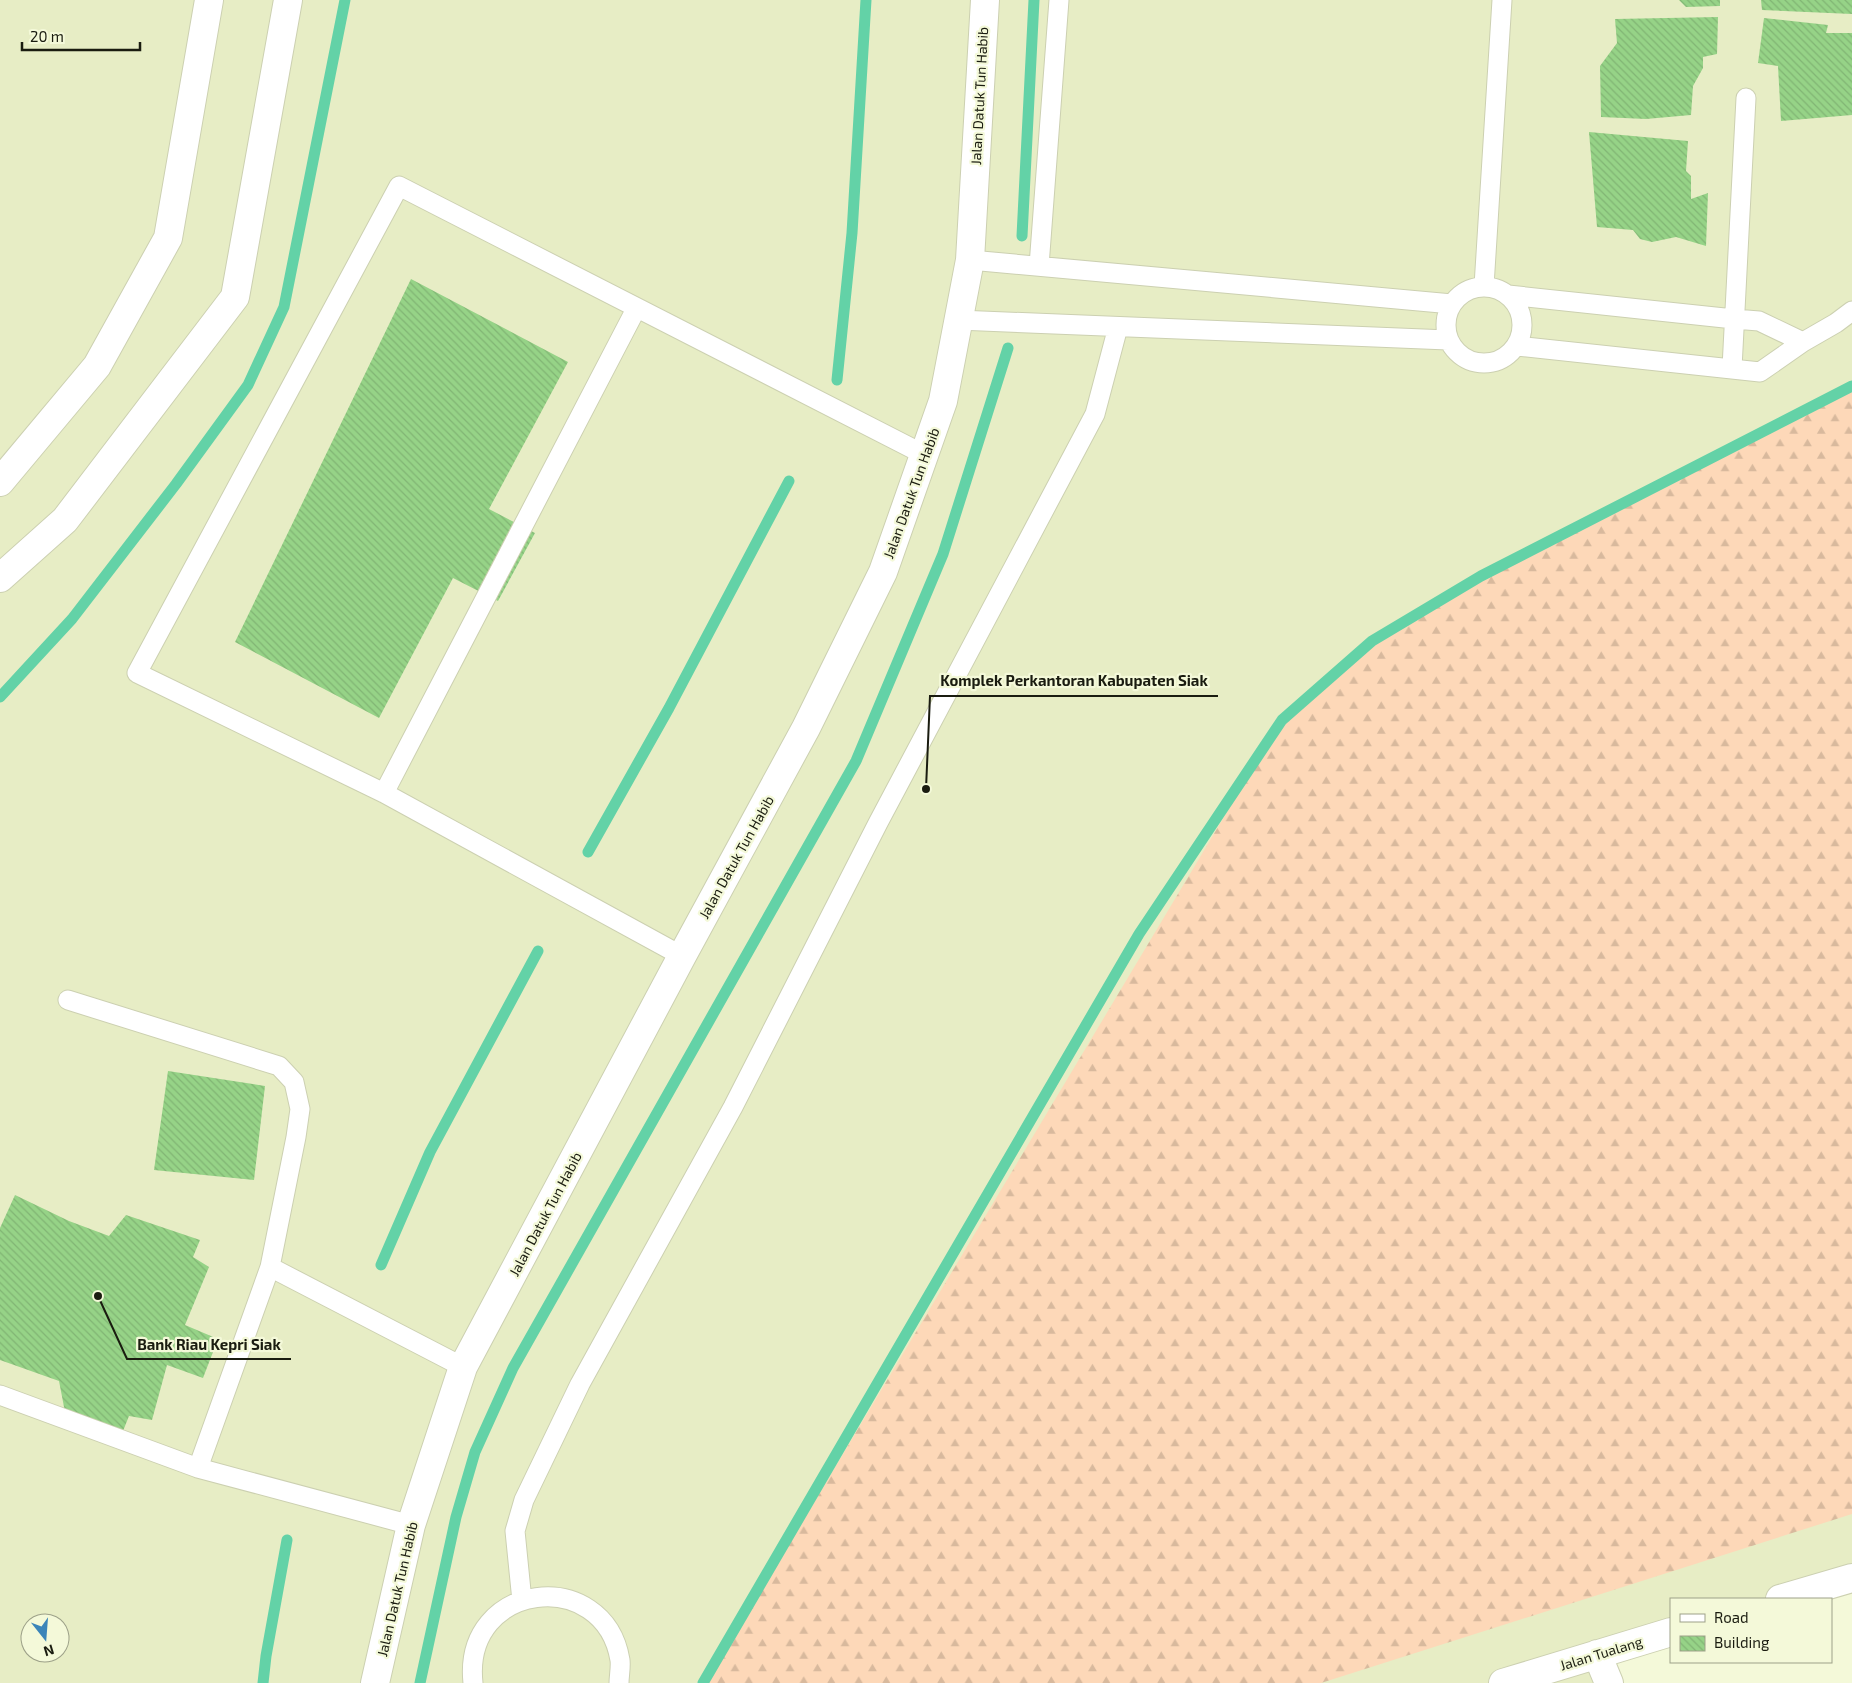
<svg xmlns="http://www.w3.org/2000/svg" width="1852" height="1683" font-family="'Exo 2',sans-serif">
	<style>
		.built { fill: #e7edc5; fill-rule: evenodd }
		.forest { fill: url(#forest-firs) }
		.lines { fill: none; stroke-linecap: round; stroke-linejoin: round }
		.stream { stroke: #63d2a7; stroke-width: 11 }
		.building { fill: url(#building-back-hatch) }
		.service-casing { stroke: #ccd0b1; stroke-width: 21 }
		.minor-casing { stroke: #ccd0b1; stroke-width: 30 }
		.service { stroke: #fff; stroke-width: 19 }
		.minor { stroke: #fff; stroke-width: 28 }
		.labels { text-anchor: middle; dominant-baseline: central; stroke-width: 4.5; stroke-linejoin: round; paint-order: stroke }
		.street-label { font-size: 14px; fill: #1a1c10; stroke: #f4f9d9 }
		.leader { fill: none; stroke: #1a1c10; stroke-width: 2 }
		.callout-dot { fill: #1a1c10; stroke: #f4f9d9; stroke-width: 2 }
		.callout-label { font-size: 15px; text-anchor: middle; font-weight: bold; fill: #1a1c10; stroke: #f4f9d9; stroke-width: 4.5; stroke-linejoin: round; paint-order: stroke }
	</style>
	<defs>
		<pattern id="forest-firs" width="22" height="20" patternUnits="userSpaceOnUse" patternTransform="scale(1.25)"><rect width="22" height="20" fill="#fdd8b8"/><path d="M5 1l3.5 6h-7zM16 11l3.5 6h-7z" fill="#d8b99d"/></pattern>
		<pattern id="building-back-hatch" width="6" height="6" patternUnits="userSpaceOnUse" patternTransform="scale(1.25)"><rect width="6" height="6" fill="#96d387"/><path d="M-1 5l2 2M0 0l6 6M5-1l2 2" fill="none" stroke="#81b574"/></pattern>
	</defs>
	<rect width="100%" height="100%" fill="#f4f9d9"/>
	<path class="built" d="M0,0H1852V1578L1780,1599H1671V1632L1597,1654L1609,1683H0ZM30,1623H60V1653H30Z"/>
	<path class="forest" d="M1852,386V1514L1321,1683H706L1282,720L1372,641L1481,576Z"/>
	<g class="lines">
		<path class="stream" d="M1022,236L1034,0
			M837,380L852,233L866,0
			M0,697L72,619L176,484L248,385L284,307L345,0
			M588,852L669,708L789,481
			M381,1265L430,1152L538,951
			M263,1683L266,1656L287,1540
			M420,1683L456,1517L475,1452L513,1368L856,761L943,554L1008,348
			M703,1683L1139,934L1282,720L1372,641L1481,576L1852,386"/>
	</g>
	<path class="building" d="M1679,0H1720V6L1686,7Z
		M1761,0H1852V14L1762,10Z
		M1718,17L1717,54L1703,57V68L1693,86L1691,115L1646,119L1601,117L1600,66L1617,43L1615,19Z
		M1764,18L1828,25L1826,33H1852V115L1781,121L1778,66L1758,63Z
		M1589,132L1688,141L1686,171L1691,176V199L1708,193L1706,246L1676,237L1652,242L1640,239L1633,230L1597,227Z
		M411,279L568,362L489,509L535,533L498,601L453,578L379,718L235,642Z
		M168,1071L265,1086L254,1180L154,1170Z
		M15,1195L69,1221L109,1236L126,1215L200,1240L193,1257L209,1267L185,1325L218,1339L203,1378L167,1365L152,1420L129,1416L123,1431L65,1412L59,1381L0,1360V1228Z"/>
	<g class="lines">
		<g class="service-casing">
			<path id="service" d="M970,260L1452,304
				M1039,266L1059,0
				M1484,286L1502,0
				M1446 325a38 38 0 1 1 76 0a38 38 0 1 1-76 0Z
				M1508,295L1734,319L1759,321L1803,342
				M958,320L1448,340
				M1517,346L1760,372L1803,342L1836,323L1852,311
				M1732,368L1746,98
				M384,793L636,309
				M682,956L384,793L137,673L399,186L925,455
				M68,1000L279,1066L294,1082L300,1109L296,1137L270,1267L463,1367
				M0,1395L198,1468L411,1525
				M198,1468L270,1267
				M522,1601L515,1531L524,1500L580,1384L733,1107L878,823L1095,414L1118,327
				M473,1683C462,1581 604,1565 620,1660C621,1667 619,1676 619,1683"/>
		</g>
		<g class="minor-casing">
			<path id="minor" d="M0,482L97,366L168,238L209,0
				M0,578L65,520L235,297L288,0
				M1780,1599L1852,1578
				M1597,1654L1609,1683
				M375,1683L411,1525L463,1367L682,956L806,728L883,572L943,401L970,260L985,0
				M1503,1683L1671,1632"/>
		</g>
		<use href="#service" class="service"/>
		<use href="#minor" class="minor"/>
	</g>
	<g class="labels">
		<g class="street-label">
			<text transform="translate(979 96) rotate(-87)">Jalan Datuk Tun Habib</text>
			<text transform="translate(911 493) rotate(-70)">Jalan Datuk Tun Habib</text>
			<text transform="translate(736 857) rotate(-61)">Jalan Datuk Tun Habib</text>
			<text transform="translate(545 1214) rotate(-62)">Jalan Datuk Tun Habib</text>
			<text transform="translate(397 1589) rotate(-77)">Jalan Datuk Tun Habib</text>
			<text transform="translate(1601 1653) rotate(-17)">Jalan Tualang</text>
		</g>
	</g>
	<path class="leader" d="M926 789L930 696H1218M98 1296L127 1359H291"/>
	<g class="callout-dot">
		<circle cx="926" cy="789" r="5"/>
		<circle cx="98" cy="1296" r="5"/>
	</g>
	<g class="callout-label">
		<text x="1074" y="686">Komplek Perkantoran Kabupaten Siak</text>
		<text x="209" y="1350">Bank Riau Kepri Siak</text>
	</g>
	<rect x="1670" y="1598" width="162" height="65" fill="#f4f9d9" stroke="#9da189"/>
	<rect x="1680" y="1614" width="25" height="8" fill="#ffffff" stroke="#9da189"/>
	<text x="1714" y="1623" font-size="15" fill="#1a1c10">Road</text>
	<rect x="1680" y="1636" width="25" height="15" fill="url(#building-back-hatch)" stroke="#9da189"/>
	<text x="1714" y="1648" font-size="15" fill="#1a1c10">Building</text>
	<g transform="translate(45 1638) rotate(163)"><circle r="24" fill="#f4f9d9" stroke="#9da189"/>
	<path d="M0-4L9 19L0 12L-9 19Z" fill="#3b85b9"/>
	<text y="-8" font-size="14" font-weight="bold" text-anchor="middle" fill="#1a1c10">N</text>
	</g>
	<path d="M22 42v8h118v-8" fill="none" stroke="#1a1c10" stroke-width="2.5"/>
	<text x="30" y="42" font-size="15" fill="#1a1c10" stroke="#f4f9d9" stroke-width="4" paint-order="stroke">20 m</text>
</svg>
